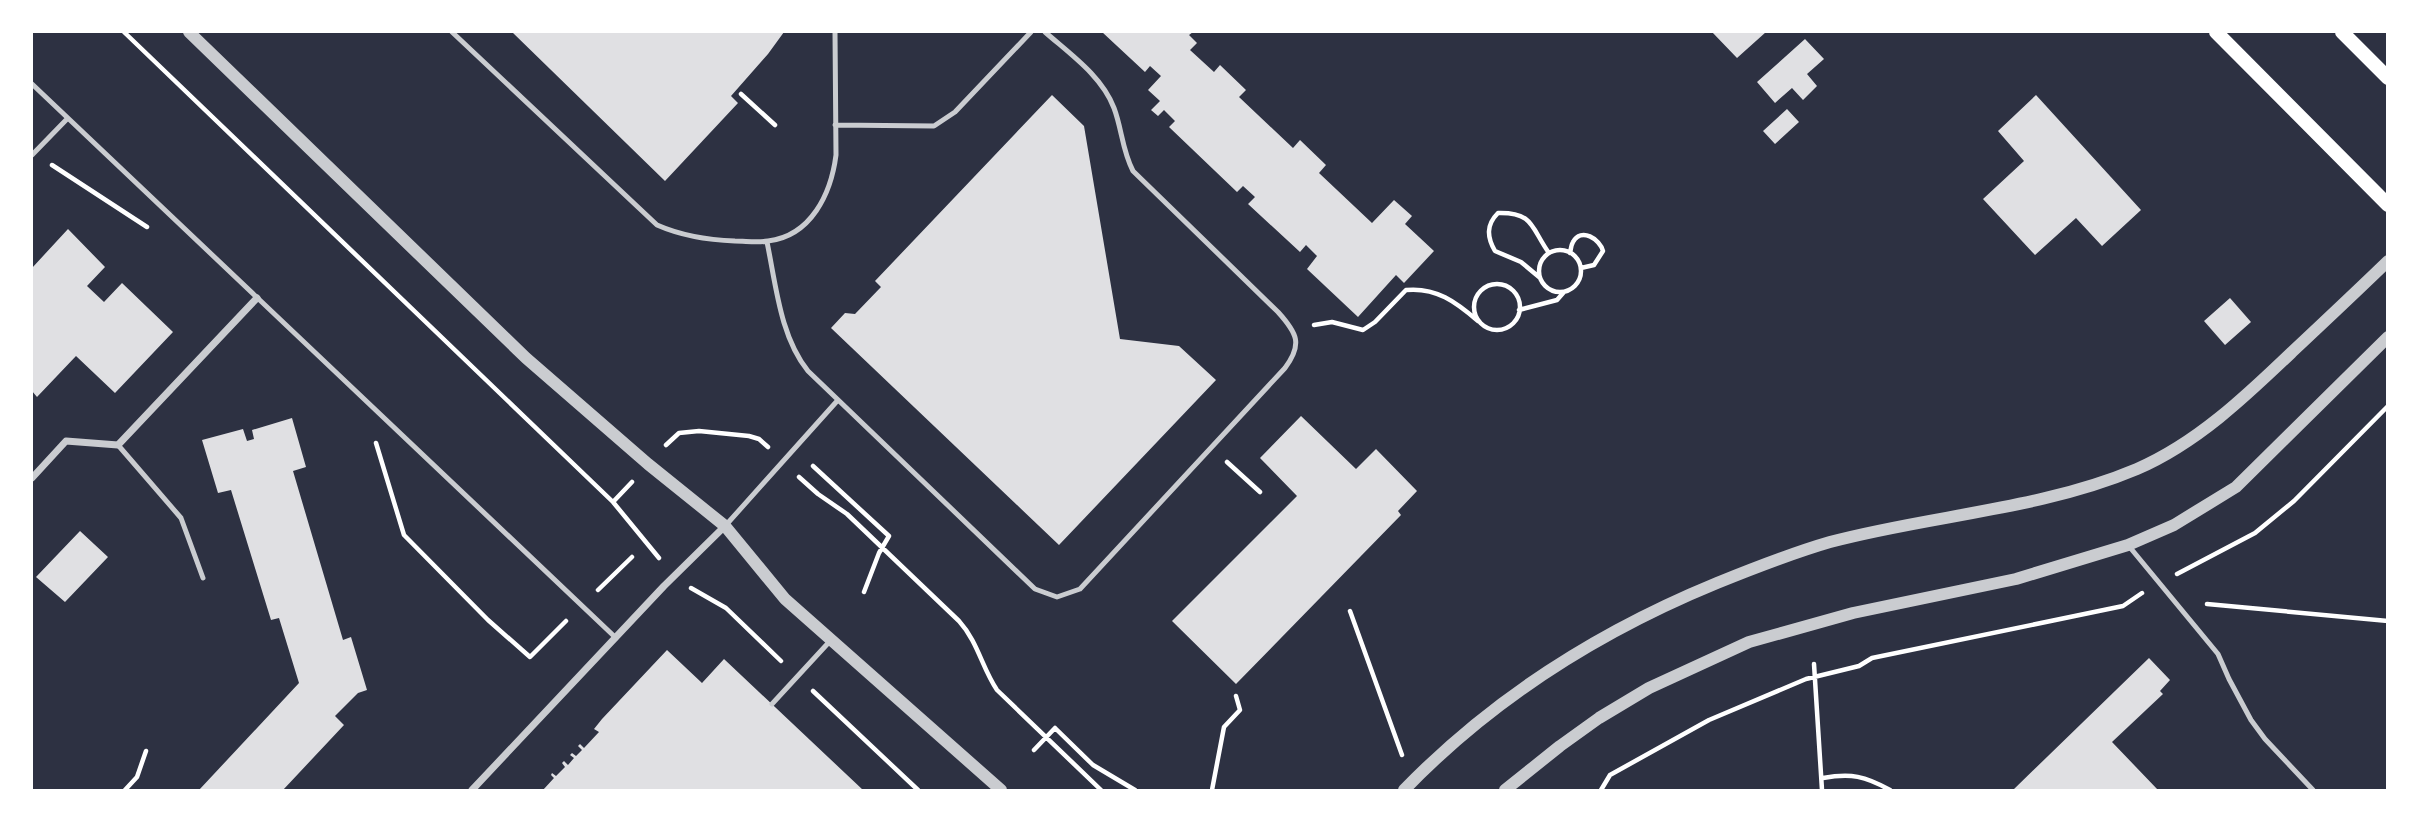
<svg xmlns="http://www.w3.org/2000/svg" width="2419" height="822" font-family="Quicksand,sans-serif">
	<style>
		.building { fill: #e0e0e3 }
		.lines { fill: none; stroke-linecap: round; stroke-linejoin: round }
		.path { stroke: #fff; stroke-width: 4.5 }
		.service { stroke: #caccd0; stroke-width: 5 }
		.minor { stroke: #caccd0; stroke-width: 7 }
		.tertiary { stroke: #caccd0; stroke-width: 12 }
		.secondary { stroke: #fff; stroke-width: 14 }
	</style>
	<rect width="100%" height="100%" fill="#2d3142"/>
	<path class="building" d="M512,32H784L768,54L731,96L738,103L665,181Z
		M1102,32H1193L1189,35L1197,43L1190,50L1214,72L1220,65L1246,90L1239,97L1293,148L1300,140L1326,165L1319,173L1372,223L1394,200L1412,216L1405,224L1434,251L1404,283L1396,275L1358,317L1307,269L1317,256L1306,245L1300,252L1248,204L1255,197L1243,186L1237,192L1169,127L1175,121L1164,110L1158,116L1151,110L1160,101L1148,90L1161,76L1150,66L1145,72Z
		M1712,32H1766L1737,58Z
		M1805,39L1824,59L1807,74L1817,86L1803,100L1792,88L1775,103L1757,82Z
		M1052,95L1084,126L1120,339L1179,346L1216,380L1059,545L831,328L845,313L855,314L881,287L875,281Z
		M2036,95L2141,210L2102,246L2076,218L2035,255L1983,199L2024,161L1998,131Z
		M1787,109L1799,122L1775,144L1763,131Z
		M68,229L105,267L87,286L104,302L122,283L173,332L115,393L76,356L37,397L32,391V268Z
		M2230,298L2251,322L2225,345L2204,321Z
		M1301,416L1356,469L1376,449L1417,491L1398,511L1401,515L1236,684L1172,621L1297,496L1260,458Z
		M292,418L306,467L293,471L343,640L351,637L367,690L358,693L335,716L344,725L283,790H199L299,683L279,618L271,620L231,490L218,493L202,440L243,429L247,441L254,439L252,430Z
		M80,531L108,557L65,602L36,577Z
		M667,650L702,683L724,659L863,790H543L554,778L551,775L552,773L556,776L565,767L562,763L564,761L568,765L574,758L570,755L572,753L576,756L582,750L578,746L580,744L584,748L599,732L594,729L602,719Z
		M2149,658L2170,680L2160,691L2163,694L2112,742L2158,790H2013Z"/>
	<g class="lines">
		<path class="path" d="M124,32L613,502L659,558
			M741,94L775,125
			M52,165L147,227
			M1539 271a21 21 0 1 1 42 0a21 21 0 1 1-42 0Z
			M1570,253C1571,249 1571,245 1573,242C1581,227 1600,239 1603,251L1594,265L1581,268
			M1539,277L1521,262L1495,251C1487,237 1486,225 1498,213C1534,212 1531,228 1549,253
			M1474 307a23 23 0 1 1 46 0a23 23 0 1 1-46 0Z
			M1519,310L1557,300L1564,292
			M1314,325L1332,322L1363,330L1375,322L1406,290C1436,287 1456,302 1478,321
			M376,443L404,535L488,620L530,657L566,621
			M666,445L679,433L699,431L749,436L759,439L768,447
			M1227,462L1260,492
			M813,466L889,536L879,553L864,592
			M799,477L818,494L847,514L959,621C978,642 982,668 997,690L1101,790
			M613,502L632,482
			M2177,574L2255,533L2294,501L2388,406
			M691,588L726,608L781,661
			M598,590L632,557
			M2207,604L2388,621
			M1350,611L1402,755
			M1814,664L1822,790
			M813,691L918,790
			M1034,750L1055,728L1093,765L1135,790
			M1823,778C1851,773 1865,776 1890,790
			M125,790L137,777L146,751
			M1212,790L1224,727L1240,710L1236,696
			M1601,790L1610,775L1709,720L1806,679L1859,666L1872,658L2123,606L2142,593"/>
		<path class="service" d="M452,32L657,225C682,236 708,240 735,241C746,241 757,243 768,241C811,236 831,194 836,155L835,32
			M32,84L616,638
			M835,125L934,126L955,112L1031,32
			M32,155L67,119
			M767,242C776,285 780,336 808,371L1035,589L1057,597L1080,589L1285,368C1303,344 1297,333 1278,312L1133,171C1122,150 1122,129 1114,108C1102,76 1070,54 1045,32
			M118,445L181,518L203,578
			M726,525L838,400
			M2128,545L2218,654L2229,679L2251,720L2265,739L2313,790
			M772,704L831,640"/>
		<path class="minor" d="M32,478L66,441L118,445L257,298
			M472,790L664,586L725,526"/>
		<path class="tertiary" d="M189,32L526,358L648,464L725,526L785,599L1001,790
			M1404,790C1492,699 1600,631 1717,583C1754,568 1792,553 1830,542C1931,515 2040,510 2137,469C2197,443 2246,396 2292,352C2324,322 2356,292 2388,261
			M1505,790L1560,746L1599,718L1649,688L1749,642L1853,613L2016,579L2128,545L2174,525L2236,487L2388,337"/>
		<path class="secondary" d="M2216,32L2388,205
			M2342,32L2388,78"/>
	</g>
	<rect width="2419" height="822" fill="none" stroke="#ffffff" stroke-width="66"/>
</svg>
